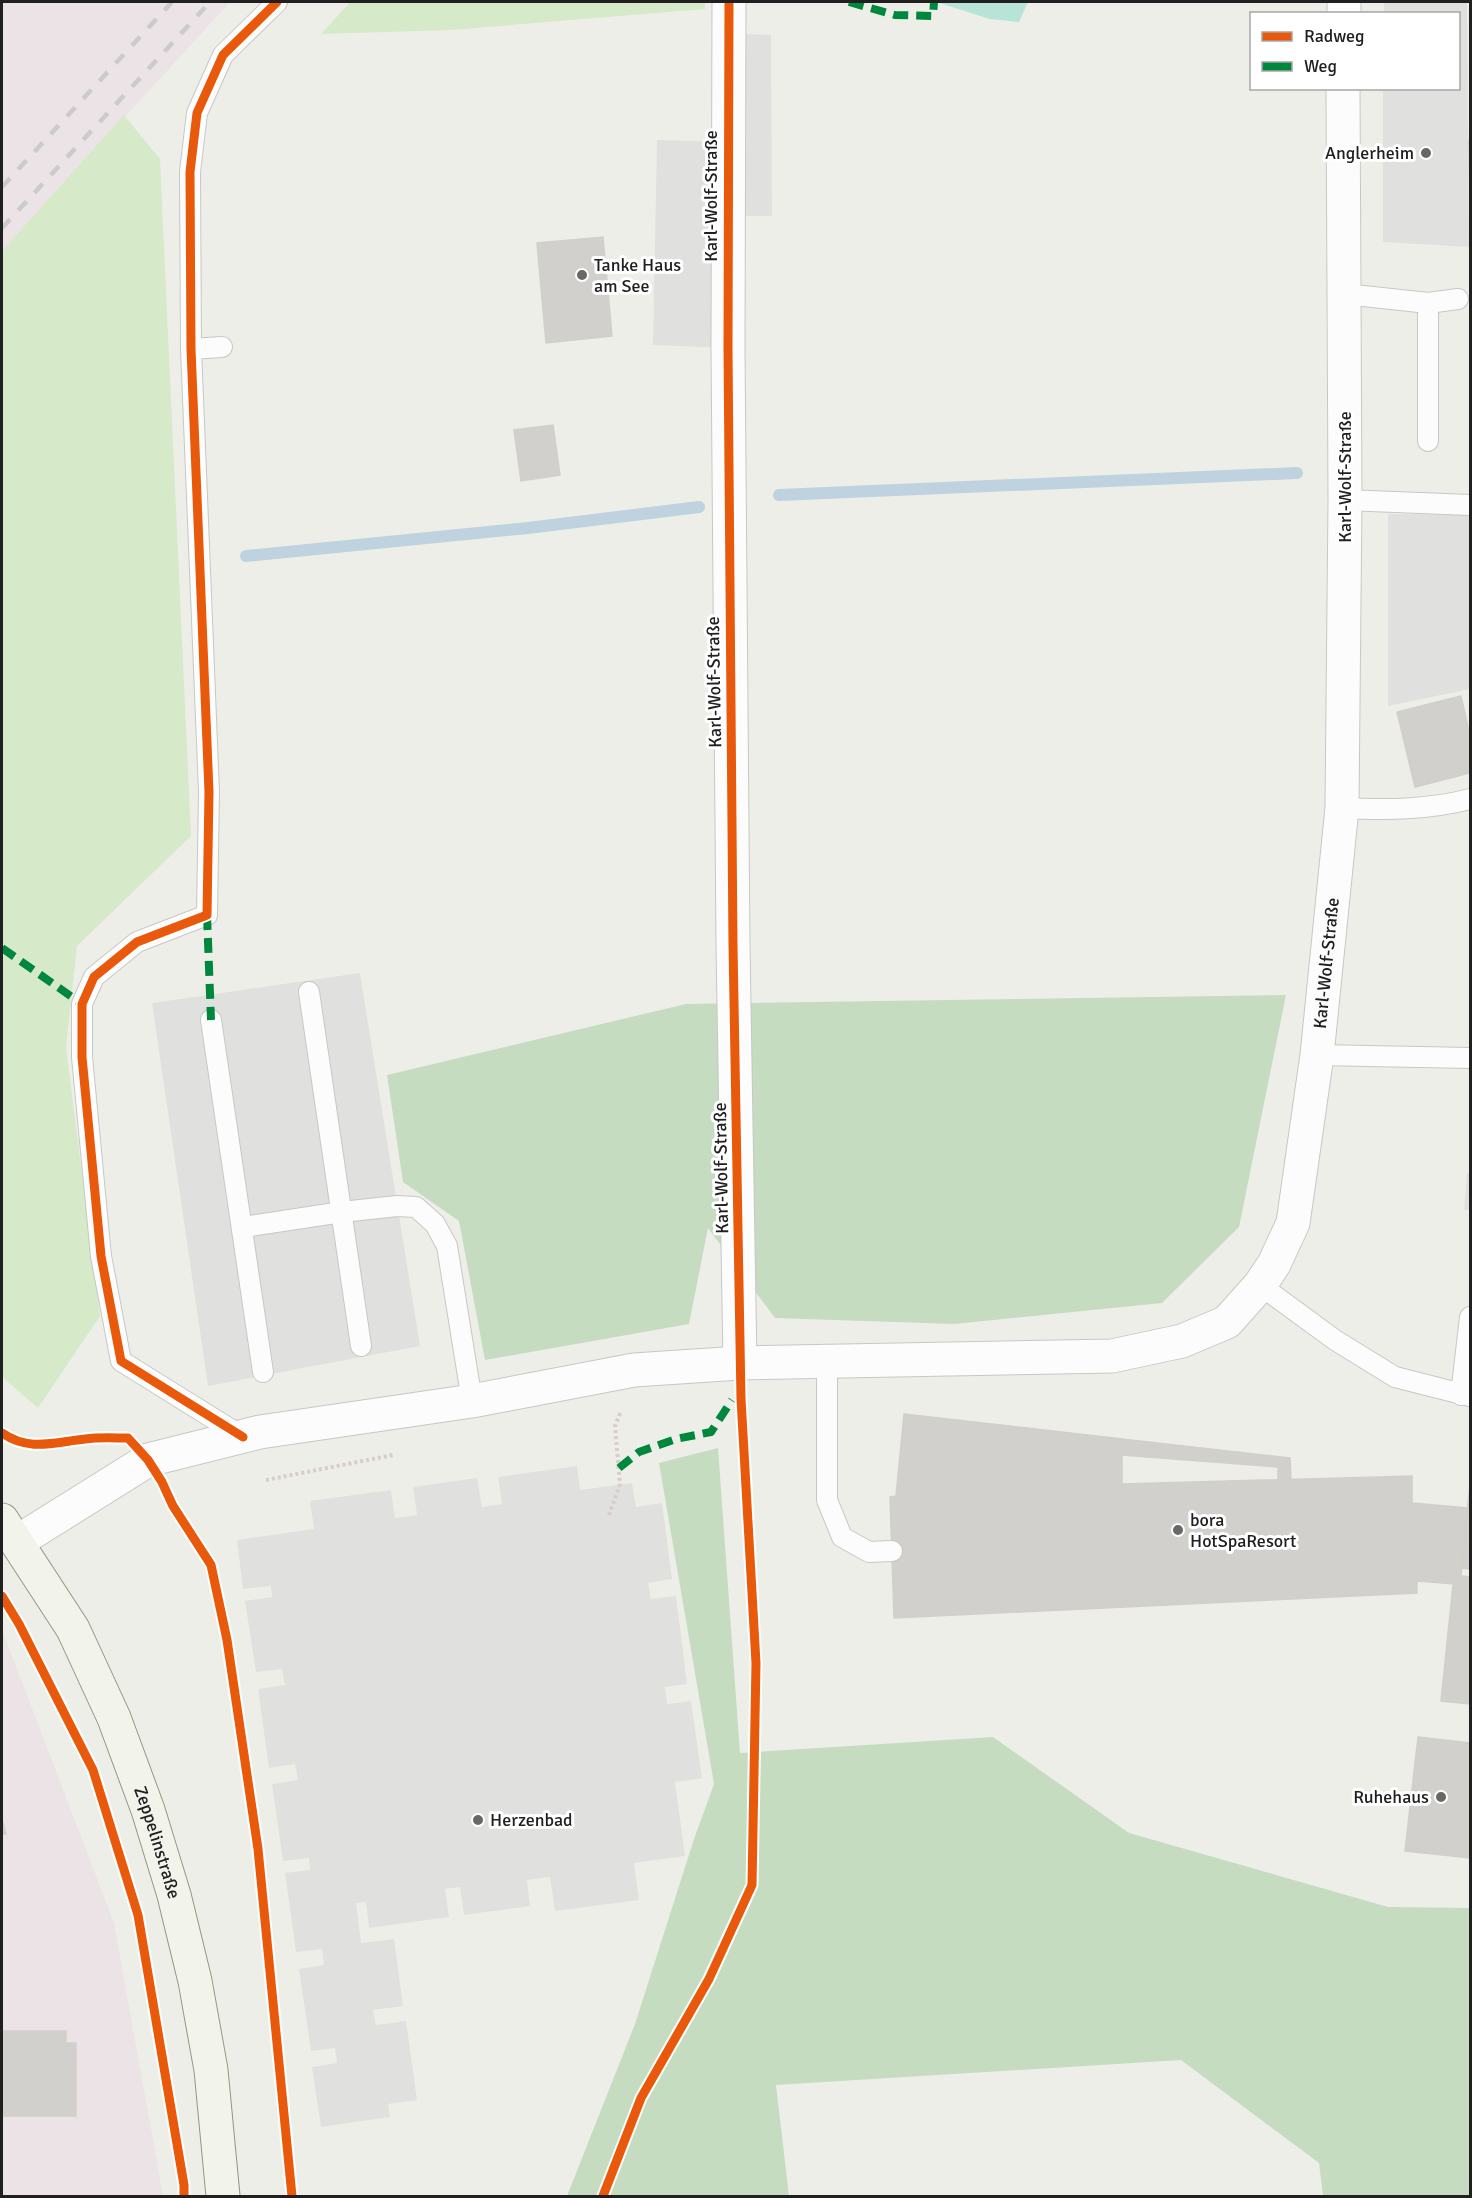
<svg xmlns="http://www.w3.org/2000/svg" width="1472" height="2198" font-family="Signika,sans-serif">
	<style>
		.industrial { fill: #ebe3e6 }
		.grass { fill: #d6eaca }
		.forest { fill: #c5dcc0 }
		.pitch { fill: #b7e4d7 }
		.parking { fill: #e0e0de }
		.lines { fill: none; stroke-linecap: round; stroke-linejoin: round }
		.stream { stroke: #bed3df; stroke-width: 12 }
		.building { fill: #d1d0cc; stroke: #d1cfca; stroke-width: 1.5 }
		.service-casing { stroke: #c7c7c5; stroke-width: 22 }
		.minor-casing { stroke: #c7c7c5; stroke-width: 35 }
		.secondary-casing { stroke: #929882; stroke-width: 35 }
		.path { stroke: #d7cdc9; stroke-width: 4; stroke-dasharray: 3 3; stroke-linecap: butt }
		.service { stroke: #fcfcfc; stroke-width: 20 }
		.minor { stroke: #fcfcfc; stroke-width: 33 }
		.secondary { stroke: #f2f4ec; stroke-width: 33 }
		.rail { stroke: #cbcbca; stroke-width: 4.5; stroke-dasharray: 12 12; stroke-linecap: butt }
		.quiet { stroke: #00873e; stroke-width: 8; stroke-dasharray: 15 8; stroke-linecap: butt }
		.cycleway-casing { stroke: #fff; stroke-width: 13 }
		.cycleway { stroke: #e8590c; stroke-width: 9 }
		.poi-dot { fill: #686866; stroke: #fff; stroke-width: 2 }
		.labels { text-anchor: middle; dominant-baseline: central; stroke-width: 6; stroke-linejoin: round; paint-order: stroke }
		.poi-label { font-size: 18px; fill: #202020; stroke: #fff; text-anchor: start }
		.street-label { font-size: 18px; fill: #202020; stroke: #fff }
	</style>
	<rect width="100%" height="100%" fill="#eeeee9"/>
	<path class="industrial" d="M2,2H230L2,251Z
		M2,1630L114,1923L163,2196H2Z"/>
	<path class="grass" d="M350,2H705V9L452,30L321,34Z
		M124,115L160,159L191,836L77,946L66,1047L100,1316L38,1408L2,1377V251Z"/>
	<path class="forest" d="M1286,995L1239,1227L1162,1303L954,1324L775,1318L708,1228L689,1324L485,1360L459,1221L403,1182L387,1075L686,1004Z
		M718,1448L740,1753L993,1737L1129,1833L1388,1907L1470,1908V2196H1323L1319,2163L1181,2060L776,2085L789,2196H567L635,2024L694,1839L714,1784L659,1463Z"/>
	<path class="pitch" d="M936,2H1028L1019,22L990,19Z"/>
	<path class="parking" d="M1384,2H1467L1469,247L1383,242V89L1458,88V14L1384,13Z
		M730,33L771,35L772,216H728V348L653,345L657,140L727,142Z
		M1388,514L1470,515V689L1388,706Z
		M360,973L420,1346L208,1386L152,1003Z
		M1467,1173H1470V1210H1464Z
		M577,1466L580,1490L632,1483L636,1507L662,1503L672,1579L648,1583L651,1599L676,1596L687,1684L665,1687L667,1704L691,1701L702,1778L675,1782L685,1856L634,1863L639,1900L555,1911L550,1877L527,1880L530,1906L464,1915L460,1887L445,1889L449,1917L369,1928L366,1902L356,1903L361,1943L394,1939L403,2006L373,2010L376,2025L406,2021L417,2100L388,2104L390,2117L321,2127L312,2067L337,2063L335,2048L311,2051L299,1969L324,1965L322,1949L296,1952L285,1873L310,1870L309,1858L283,1861L272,1784L298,1780L295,1764L269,1768L258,1689L285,1685L282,1669L256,1672L245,1601L272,1597L271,1586L243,1589L237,1540L314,1529L310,1501L391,1490L395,1518L417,1515L413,1487L477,1478L482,1507L502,1504L498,1477Z"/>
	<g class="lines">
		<path class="stream" d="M779,495L1297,473
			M246,556L528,528L699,507"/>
	</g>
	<path class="building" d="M1470,139V201L1469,140Z
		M603,237L612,336L546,343L537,243Z
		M553,425L560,475L521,481L514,430Z
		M1461,696L1470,736V773L1415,787L1397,712Z
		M904,1414L1122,1439V1484L1412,1476V1503L1468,1508L1461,1576L1454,1575V1584L1417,1581V1593L894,1618L890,1497L896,1496Z
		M1122,1439L1290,1458L1291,1479L1278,1480V1467L1122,1455Z
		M1470,1485V1569L1461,1568Z
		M1454,1575L1470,1577V1704L1441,1701Z
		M1418,1737L1470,1743V1858L1405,1851Z
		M2,1819L6,1834H2Z
		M2,2031H66V2043H76V2116H2Z"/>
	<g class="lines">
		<g class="service-casing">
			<path id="service" d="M1345,294L1428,303L1458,299
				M191,349L222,347
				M1428,441V303
				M1345,500L1470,505
				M1342,808C1385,810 1429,810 1470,799
				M309,992L361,1346
				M211,1020L263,1372
				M1317,1055L1470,1058
				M243,1227L342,1212L397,1206L416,1207L435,1224L447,1246L472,1401
				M1260,1285L1335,1340L1395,1377L1470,1396
				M827,1361V1500L842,1537L869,1552L892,1551
				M1461,1395L1470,1317
				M243,1437L121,1361L101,1256L82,1057V1004L94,977L137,942L207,915L209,792L191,349L190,172L197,113L223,55L277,2"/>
		</g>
		<g class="minor-casing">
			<g id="minor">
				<path d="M729,2L728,348L733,945L740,1363"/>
				<path d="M1344,14V2"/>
				<path id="s1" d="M17,1542L148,1460L260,1432L472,1401L634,1370L740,1363L1112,1356L1182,1341L1227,1322L1260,1285L1274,1264L1293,1223L1317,1055L1342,808L1345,500L1343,88"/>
			</g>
		</g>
		<g class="secondary-casing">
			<g id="secondary">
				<path id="s2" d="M2,1520L73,1629L114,1718L148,1810L174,1895L195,1981L211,2070L223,2196"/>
			</g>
		</g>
		<path class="path" d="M266,1480L393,1455
			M609,1515L620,1484L615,1426L621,1411"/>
		<use href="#service" class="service"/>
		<use href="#minor" class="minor"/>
		<use href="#secondary" class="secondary"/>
		<path class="rail" d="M2,187L172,2
			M2,228L210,2"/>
		<path class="quiet" d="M849,2L895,15L933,16L934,2
			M207,915L211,1020
			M2,948L82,1004
			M619,1468L639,1452L676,1439L711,1432L732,1400"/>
		<g class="cycleway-casing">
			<path id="cycleway" d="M2,1433C29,1452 55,1442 85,1439C99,1437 114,1438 128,1438L148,1460L162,1482L173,1506L211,1565L227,1640L258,1849L292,2196
				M243,1437L121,1361L101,1256L82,1057V1004L94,977L137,942L207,915L209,792L191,349L190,172L197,113L223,55L277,2
				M2,1596L19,1624L93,1770L138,1915L184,2185V2196
				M603,2196L641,2098L709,1979L752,1885L756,1663L741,1399L733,945L728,348L729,2"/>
		</g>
		<use href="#cycleway" class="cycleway"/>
	</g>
	<g class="poi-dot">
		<circle cx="1426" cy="153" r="6"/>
		<circle cx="582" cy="275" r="6"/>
		<circle cx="1178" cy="1530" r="6"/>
		<circle cx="1441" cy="1797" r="6"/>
		<circle cx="478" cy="1820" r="6"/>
	</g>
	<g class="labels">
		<g class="poi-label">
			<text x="1414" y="153" text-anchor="end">Anglerheim</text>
			<text x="594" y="265">Tanke Haus<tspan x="594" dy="21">am See</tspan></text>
			<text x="1190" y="1520">bora<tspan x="1190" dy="21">HotSpaResort</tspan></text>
			<text x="1429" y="1797" text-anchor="end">Ruhehaus</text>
			<text x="490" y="1820">Herzenbad</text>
		</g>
		<g class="street-label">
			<text transform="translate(711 196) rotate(-90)">Karl-Wolf-Straße</text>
			<text transform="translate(1345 477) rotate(-90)">Karl-Wolf-Straße</text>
			<text transform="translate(714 682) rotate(-91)">Karl-Wolf-Straße</text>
			<text stroke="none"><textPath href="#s1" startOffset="1630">Karl-Wolf-Straße</textPath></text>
			<text transform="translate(721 1168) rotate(-91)">Karl-Wolf-Straße</text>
			<text stroke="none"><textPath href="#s2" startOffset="360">Zeppelinstraße</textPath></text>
		</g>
	</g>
	<rect width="1472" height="2198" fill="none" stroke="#202020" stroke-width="6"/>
	<rect x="1250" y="12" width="210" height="78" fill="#ffffff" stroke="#a6a6a6" stroke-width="1.5"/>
	<rect x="1262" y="32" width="30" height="9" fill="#e8590c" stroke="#a6a6a6" stroke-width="1.5"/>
	<text x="1304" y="42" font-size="18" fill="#202020">Radweg</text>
	<rect x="1262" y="62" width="30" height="9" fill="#00873e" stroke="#a6a6a6" stroke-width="1.5"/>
	<text x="1304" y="72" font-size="18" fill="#202020">Weg</text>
</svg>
